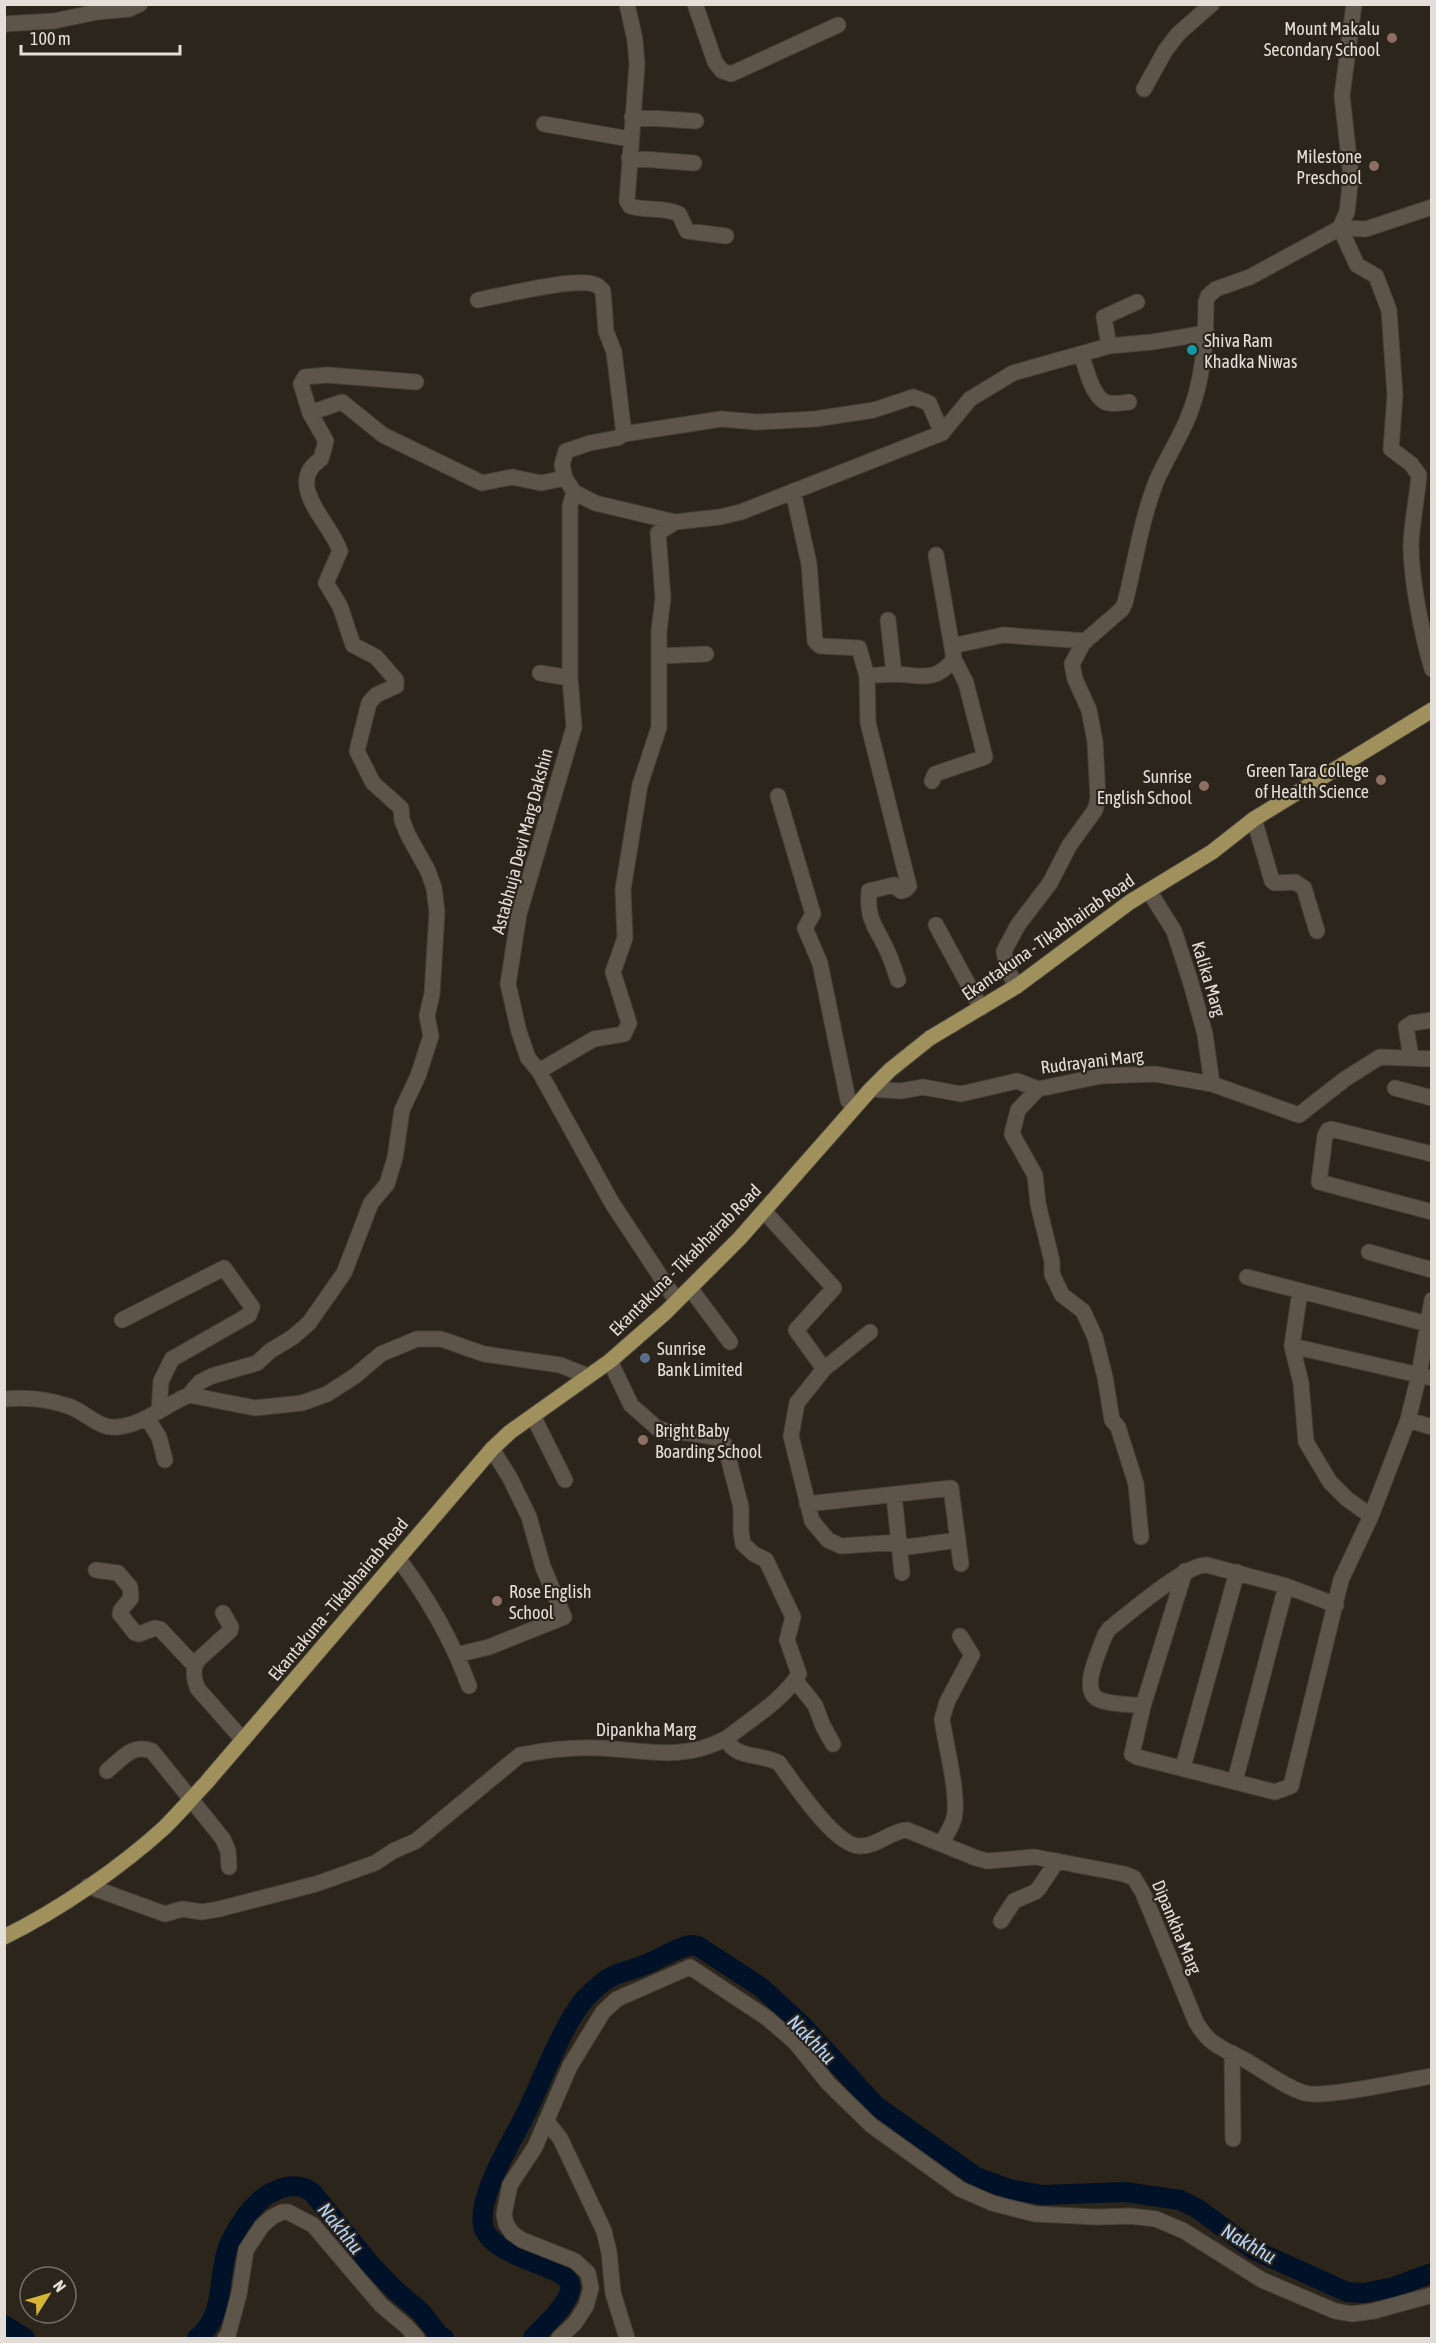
<svg xmlns="http://www.w3.org/2000/svg" width="1436" height="2343" font-family="'Asap Condensed',sans-serif">
	<style>
		.lines { fill: none; stroke-linecap: round; stroke-linejoin: round }
		.river { stroke: #011127; stroke-width: 20 }
		.minor-casing { stroke: #464038; stroke-width: 17 }
		.major-casing { stroke: #464038; stroke-width: 17 }
		.minor { stroke: #5d554a; stroke-width: 15 }
		.major { stroke: #9f905d; stroke-width: 15 }
		.education-dot { fill: #8d6e63; stroke: #2c251b; stroke-width: 2 }
		.culture-dot { fill: #0f9aa8; stroke: #2c251b; stroke-width: 2 }
		.service-dot { fill: #5c6f8a; stroke: #2c251b; stroke-width: 2 }
		.labels { text-anchor: middle; dominant-baseline: central; stroke-width: 4.5; stroke-linejoin: round; paint-order: stroke }
		.poi-label { font-size: 18px; fill: #e3ded8; stroke: #2c251b; text-anchor: end }
		.street-label { font-size: 18px; fill: #e3ded8; stroke: #2c251b }
		.water-label { font-size: 20px; font-style: italic; fill: #b3d3fb; stroke: #2c251b }
	</style>
	<rect width="100%" height="100%" fill="#2c251b"/>
	<g class="lines">
		<path class="river" d="M4,2325L25,2338
			M197,2338C224,2318 218,2283 226,2254C230,2239 239,2225 248,2213C257,2203 264,2195 277,2190C289,2185 300,2184 312,2192L371,2265L395,2290L421,2312L439,2335L444,2338
			M533,2338C543,2327 574,2300 570,2284C565,2265 496,2259 484,2229C479,2215 487,2193 492,2180C502,2156 516,2134 527,2111C543,2078 561,2029 583,2001C588,1995 596,1988 603,1982C615,1972 630,1971 644,1965C660,1959 674,1949 690,1945L698,1946L762,1988L801,2024L876,2106L976,2177L1009,2189L1042,2195L1125,2192L1180,2200L1198,2209L1254,2250L1347,2292L1364,2293L1394,2287L1432,2273"/>
		<g class="minor-casing">
			<path id="minor" d="M627,4L635,40L637,64L627,201L630,206C646,211 663,207 679,214L687,231L726,236
				M695,4L715,62L722,71L731,74L838,25
				M4,24L54,21L97,12L129,9L140,4
				M1144,89L1165,51L1178,34L1212,4
				M632,117L696,121
				M544,124L630,139
				M629,158L694,163
				M1340,228L1357,265L1376,276L1389,310L1395,395L1391,449L1411,464L1419,475C1417,498 1412,522 1411,544C1411,581 1422,634 1432,669
				M1340,228L1366,229L1432,207
				M478,300C501,296 577,276 596,285C599,286 601,289 603,291L606,331L614,352L624,434
				M1109,346L1104,317L1137,302
				M1081,354C1086,367 1091,394 1105,402C1112,405 1122,403 1129,402
				M310,413L342,402L383,435L482,483L512,477L541,483L565,478L574,492L595,503L675,522L720,517L741,512L942,433
				M565,478L562,465L566,451L590,443L617,438L624,434L721,419L757,422L815,419L874,410L913,397L929,403L942,433L970,399L1013,373L1109,346L1152,342L1207,333
				M793,491L809,564L815,641L820,646L859,648L867,676
				M574,492L570,506V678L574,727L519,914L508,984L519,1032L528,1058L539,1071L612,1203L676,1300
				M888,620L894,674
				M952,646L1003,635L1086,641
				M661,656L706,654
				M540,673L570,678
				M932,781L935,774L985,757L966,683L954,659
				M778,796L813,914L805,928L820,963L848,1100L853,1108
				M1254,819L1272,881L1275,883L1295,882L1304,888L1317,931
				M1149,891L1174,931L1190,980L1205,1034L1212,1084
				M936,925L981,1008
				M898,980C894,968 890,955 884,944C873,923 867,917 869,891L894,885L901,891L905,890L909,886L868,723L867,676C877,675 887,674 897,674C923,676 936,682 954,659L936,555
				M1017,986L1007,970L1004,951L1018,925L1050,883L1069,846L1095,810L1098,799L1095,741L1089,710L1075,679L1072,664L1083,643L1122,609L1125,603C1135,563 1141,521 1156,482C1165,461 1178,441 1187,420C1203,383 1206,342 1206,302L1208,296L1216,289L1250,277L1340,228L1347,212L1351,176L1342,96L1354,4
				M1411,1057L1406,1027L1412,1023L1432,1020
				M539,1071L594,1039L624,1034L629,1023L613,972L625,938L623,889L640,785L659,727V631L663,598L658,533L675,522
				M1395,1088L1432,1098
				M871,1089L901,1091L923,1087L961,1094L1017,1081L1038,1089L1101,1076L1155,1074L1212,1084L1299,1115L1345,1079L1380,1057L1432,1059
				M1038,1089L1018,1110L1012,1134L1035,1175L1038,1204L1052,1261V1274L1062,1295L1083,1311L1095,1337L1105,1377L1112,1420L1118,1427L1136,1484L1141,1537
				M1432,1154L1331,1129L1328,1130L1325,1136L1319,1182L1432,1212
				M764,1211L834,1288L796,1330L824,1369
				M1369,1252L1432,1270
				M1247,1277L1432,1325
				M690,1288L730,1342
				M1300,1291L1292,1346L1301,1383L1306,1442L1330,1482L1347,1499L1371,1516
				M122,1320L224,1268L252,1307L249,1315L172,1359L161,1381L159,1411
				M870,1332L824,1369L797,1403L791,1436L812,1521L828,1540L841,1546L900,1542
				M1292,1346L1432,1378
				M610,1361L631,1405L657,1428L670,1432L689,1433L719,1438L725,1445L741,1507V1531L743,1544L754,1554L766,1560L793,1617L787,1640L799,1674C783,1700 751,1719 727,1738
				M189,1395L200,1382L212,1376L257,1363L270,1351L293,1337L309,1323L344,1273L371,1203L387,1184L395,1158L402,1110L418,1076L431,1036L427,1016L432,994L437,912L434,888L428,871L408,835L402,820L401,808L373,783L357,751L369,703L376,695L396,686V680L376,657L353,645L340,606L326,583L340,551C331,523 283,484 321,459L326,441L310,413L301,384L305,377L327,375L416,382
				M4,1399C26,1397 47,1399 68,1406C85,1411 99,1430 118,1427C145,1424 165,1405 189,1395L255,1408L302,1403L327,1394L355,1376L381,1354L417,1339H441L484,1354L560,1365L588,1376
				M533,1416L565,1480
				M147,1418L159,1437L165,1460
				M1408,1420L1432,1427
				M894,1495L902,1573
				M807,1504L951,1488L961,1564
				M900,1548L958,1540
				M398,1558C428,1598 452,1640 469,1686
				M96,1570L118,1573L130,1587L131,1598L121,1610L120,1614L135,1633L139,1634L155,1628L160,1629L194,1665
				M1185,1571L1143,1706L1132,1754L1137,1757L1275,1792L1291,1786L1341,1580L1371,1516L1408,1420L1419,1375L1432,1300
				M223,1613L231,1627L230,1631L198,1660C192,1668 194,1680 198,1689L243,1740
				M456,1655L489,1647L564,1617L543,1567L529,1517L510,1478L492,1449
				M795,1680L815,1705L823,1726L833,1744
				M1143,1706C1130,1704 1113,1705 1100,1700C1078,1692 1100,1650 1105,1635L1109,1629C1128,1614 1185,1564 1207,1565L1286,1586L1336,1605
				M1183,1767L1237,1572
				M107,1771C122,1759 132,1743 152,1751L223,1839L228,1851L229,1867
				M1235,1781L1286,1586
				M942,1842C947,1833 954,1824 955,1813C957,1786 946,1747 942,1719L947,1702L972,1655L960,1636
				M88,1886L165,1914L182,1909L202,1912L219,1909L316,1884L375,1863L393,1851L416,1841L520,1755C546,1750 573,1747 599,1748C646,1750 683,1762 727,1738C729,1741 729,1745 732,1747C743,1758 766,1755 779,1763C793,1782 834,1845 859,1846C877,1847 890,1831 907,1830L976,1858L987,1861L1035,1857L1124,1874L1134,1878L1143,1893L1196,2022C1211,2047 1221,2047 1245,2060C1263,2070 1286,2088 1305,2093C1324,2099 1407,2080 1432,2076
				M1001,1921L1014,1901L1035,1892L1039,1888L1057,1861
				M1232,2053L1233,2139
				M546,2121L560,2138L604,2231L609,2252L613,2293L627,2338
				M225,2338L228,2335L239,2294L246,2250L262,2226L272,2217L282,2212H288L313,2225L381,2305L406,2326L417,2338
				M559,2338L575,2323L586,2306L591,2288L588,2273L575,2261L522,2240L512,2233L506,2224L504,2214L510,2185L535,2147L570,2066L603,2012L617,1999L690,1967L767,2018L795,2042L828,2083L871,2125L960,2189L992,2203L1035,2214L1097,2217L1130,2216L1156,2219L1184,2231L1262,2280L1335,2311L1352,2314L1374,2311L1432,2295"/>
		</g>
		<g class="major-casing">
			<path id="major" d="M4,1937C59,1910 120,1868 165,1827C179,1813 192,1798 206,1783L492,1449L510,1432L610,1361L666,1312L740,1238L871,1089L890,1070L930,1038L1017,986L1130,902L1212,852L1254,819L1432,710"/>
		</g>
		<use href="#minor" class="minor"/>
		<use href="#major" class="major"/>
	</g>
	<g class="education-dot">
		<circle cx="1392" cy="38" r="6"/>
		<circle cx="1374" cy="166" r="6"/>
		<circle cx="1381" cy="780" r="6"/>
		<circle cx="1204" cy="786" r="6"/>
		<circle cx="643" cy="1440" r="6"/>
		<circle cx="497" cy="1601" r="6"/>
	</g>
	<circle class="culture-dot" cx="1192" cy="350" r="6"/>
	<circle class="service-dot" cx="645" cy="1358" r="6"/>
	<g class="labels">
		<g class="poi-label">
			<text x="1380" y="28">Mount Makalu<tspan x="1380" dy="21">Secondary School</tspan></text>
			<text x="1362" y="156">Milestone<tspan x="1362" dy="21">Preschool</tspan></text>
			<text x="1204" y="340" text-anchor="start">Shiva Ram<tspan x="1204" dy="21">Khadka Niwas</tspan></text>
			<text x="1369" y="770">Green Tara College<tspan x="1369" dy="21">of Health Science</tspan></text>
			<text x="1192" y="776">Sunrise<tspan x="1192" dy="21">English School</tspan></text>
			<text x="657" y="1348" text-anchor="start">Sunrise<tspan x="657" dy="21">Bank Limited</tspan></text>
			<text x="655" y="1430" text-anchor="start">Bright Baby<tspan x="655" dy="21">Boarding School</tspan></text>
			<text x="509" y="1591" text-anchor="start">Rose English<tspan x="509" dy="21">School</tspan></text>
		</g>
		<g class="street-label">
			<text transform="translate(522 841) rotate(-75)">Astabhuja Devi Marg Dakshin</text>
			<text transform="translate(1048 937) rotate(-35)">Ekantakuna - Tikabhairab Road</text>
			<text transform="translate(1209 979) rotate(73)">Kalika Marg</text>
			<text transform="translate(1092 1061) rotate(-7)">Rudrayani Marg</text>
			<text transform="translate(685 1260) rotate(-45)">Ekantakuna - Tikabhairab Road</text>
			<text transform="translate(338 1599) rotate(-50)">Ekantakuna - Tikabhairab Road</text>
			<text x="646" y="1729">Dipankha Marg</text>
			<text transform="translate(1177 1927) rotate(67)">Dipankha Marg</text>
		</g>
		<g class="water-label">
			<text transform="translate(812 2039) rotate(46)">Nakhhu</text>
			<text transform="translate(341 2228) rotate(51)">Nakhhu</text>
			<text transform="translate(1249 2243) rotate(30)">Nakhhu</text>
		</g>
	</g>
	<rect width="1436" height="2343" fill="none" stroke="#e3ded8" stroke-width="12"/>
	<g transform="translate(48 2295) rotate(53)"><circle r="28" fill="#2c251b" stroke="#756f67" stroke-width="1.5"/>
	<path d="M0-4.5L10 22L0 15L-10 22Z" fill="#d6b534"/>
	<text y="-9" font-size="16" font-weight="bold" text-anchor="middle" fill="#e3ded8">N</text>
	</g>
	<path d="M21 45v9h159v-9" fill="none" stroke="#e3ded8" stroke-width="3"/>
	<text x="30" y="45" font-size="18" fill="#e3ded8" stroke="#2c251b" stroke-width="4.5" paint-order="stroke">100 m</text>
</svg>
